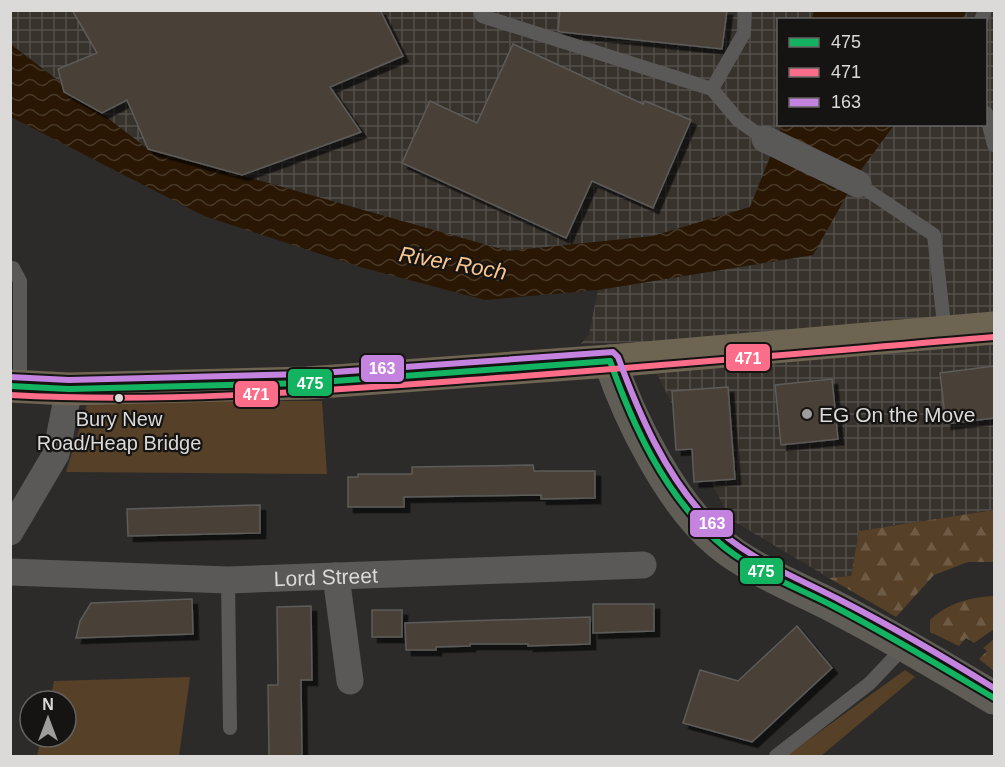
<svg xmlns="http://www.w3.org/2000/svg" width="1005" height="767" font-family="Arial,sans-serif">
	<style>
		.industrial { fill: url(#industrial-grid) }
		.grass { fill: #564027 }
		.forest { fill: url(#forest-firs) }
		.water { fill: url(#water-waves) }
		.building { fill: #4a4137; stroke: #5c5b5a; stroke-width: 1.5; filter: url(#shadow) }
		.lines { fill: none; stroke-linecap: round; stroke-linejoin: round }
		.lane { stroke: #5a5958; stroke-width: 14 }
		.street { stroke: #5a5958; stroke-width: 27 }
		.secondary { stroke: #605c56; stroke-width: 33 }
		.highway { stroke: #6e6452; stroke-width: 33 }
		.bus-1-casing { stroke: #151413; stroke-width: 10 }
		.bus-2-casing { stroke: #151413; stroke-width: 10 }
		.bus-3-casing { stroke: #151413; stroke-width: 10 }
		.bus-1 { stroke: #13b361; stroke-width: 6 }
		.bus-2 { stroke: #fb6d88; stroke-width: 6 }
		.bus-3 { stroke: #c483df; stroke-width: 6 }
		.bus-dot { fill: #dbdad8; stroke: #151413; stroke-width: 2 }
		.poi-dot { fill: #9e9d9b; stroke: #151413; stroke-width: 2 }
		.labels { text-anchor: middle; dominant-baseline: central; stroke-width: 4.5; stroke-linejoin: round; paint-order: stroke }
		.bus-label { font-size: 20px; fill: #dbdad8; stroke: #151413 }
		.poi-label { font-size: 21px; fill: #dbdad8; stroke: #151413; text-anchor: start }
		.street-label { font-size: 21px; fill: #dbdad8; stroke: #151413 }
		.water-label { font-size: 22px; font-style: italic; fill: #f9c58e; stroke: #151413 }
		.line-badge { stroke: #151413; stroke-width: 2 }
		.badge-label { font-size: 16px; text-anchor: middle; font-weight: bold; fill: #fff }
	</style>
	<defs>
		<pattern id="industrial-grid" width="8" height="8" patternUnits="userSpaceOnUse" patternTransform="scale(1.5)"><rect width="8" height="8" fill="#37322c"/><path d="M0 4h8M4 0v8" fill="none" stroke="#534f4a"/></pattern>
		<pattern id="forest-firs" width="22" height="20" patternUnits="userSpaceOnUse" patternTransform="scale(1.5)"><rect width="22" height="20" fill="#564027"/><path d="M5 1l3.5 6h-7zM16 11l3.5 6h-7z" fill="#6e5b46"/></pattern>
		<pattern id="water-waves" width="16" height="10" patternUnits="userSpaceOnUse" patternTransform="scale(1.5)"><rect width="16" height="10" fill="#291704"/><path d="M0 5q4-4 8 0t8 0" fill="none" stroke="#473828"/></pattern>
		<filter id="shadow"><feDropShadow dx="5.5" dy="5.5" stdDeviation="0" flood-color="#0009"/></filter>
	</defs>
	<rect width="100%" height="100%" fill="#2c2b2a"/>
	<path class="industrial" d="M10,11H814L812,19L778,20V124L782,125L750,207L653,236L508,251L148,149L11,44Z
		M967,11H994V510L859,531L851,576L829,578L730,519L658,376L635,342L581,344L589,334L598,290L813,255L858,174L894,125L986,124V20L962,19Z"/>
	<path class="grass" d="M88,401H322L327,474L66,472Z
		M905,670L915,677L821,756H786Z
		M190,677L179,756H37L41,737H66V701H50L54,681Z"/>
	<path class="forest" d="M994,510V562H968L934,575L896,617L829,578L851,576L859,531Z
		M994,596V629L974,643L966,638L959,646L930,632V620C948,603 971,597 994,596Z
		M994,639V671L979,659L987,651L983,648Z"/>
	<path class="water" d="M814,11V10L967,11L962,19H812Z
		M10,44L148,149L508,251L653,236L750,207L774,148L852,186L813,255L598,290L485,300L360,267L204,216L11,117Z
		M782,125H894L858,174L777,137Z"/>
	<path class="building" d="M72,10H380L403,56L330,87L361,132L242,175L148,149L127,100L102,113L64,92L58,69L97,53Z
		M560,10H727L722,49L561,32L558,31Z
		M513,44L643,104L645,101L691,120L653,208L592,181L566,238L402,163L430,101L477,123Z
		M994,366V418L946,424L940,373Z
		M832,379L838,439L781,445L775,385Z
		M728,387L735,479L694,482L692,449L676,450L672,391Z
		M533,465L534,471H595V498L541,499V495L404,497V507H348V477H358V474H412V467Z
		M260,505V533L128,536L127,509Z
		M192,599L193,634L76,638L80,621L91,603Z
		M593,604H654V631L593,633Z
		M311,606L312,680H301L302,756H269L268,685H278L277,607Z
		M372,610H402V637H372Z
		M590,617V644L528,646V644H470V646L436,647V650H406L405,623Z
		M797,626L832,668L752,742L683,723L700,670L738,681Z"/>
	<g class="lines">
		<path class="lane" d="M480,10L482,16L712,89L744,33L745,10
			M981,20L985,10
			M712,89L738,120L765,139
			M986,113L994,145
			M858,184L934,235L945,333
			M10,268H13L20,281V387
			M228,580L230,728
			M776,756L870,683L905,646"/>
		<g class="street">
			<path d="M765,139L858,184"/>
			<path d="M10,532L56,454L69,389"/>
			<path id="s1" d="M10,572L228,580L643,565"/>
			<path d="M336,576L350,681"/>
		</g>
		<path class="secondary" d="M610,361C629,418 671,503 718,542C750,569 796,587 833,606C889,635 941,666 994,698"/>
		<path class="highway" d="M10,386L69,389L307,383L610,361L994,328"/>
		<g class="bus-1-casing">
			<path id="bus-1" d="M610,361C633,426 664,493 716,540C750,571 795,586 835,607C889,635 942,667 994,698
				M10,386L69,389L307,383L610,361"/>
		</g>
		<g class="bus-2-casing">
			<path id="bus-2" d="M10,395C158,403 309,392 456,381C636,368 815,352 994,337"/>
		</g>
		<g class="bus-3-casing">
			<path id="bus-3" d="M10,377L69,380L307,374L613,352L618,357C639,414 665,475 708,520C744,558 794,576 840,600C893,627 944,657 994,688"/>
		</g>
		<use href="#bus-1" class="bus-1"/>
		<use href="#bus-2" class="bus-2"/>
		<use href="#bus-3" class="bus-3"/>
	</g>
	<circle class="bus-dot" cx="119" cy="398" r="5"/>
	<circle class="poi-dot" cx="807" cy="414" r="6"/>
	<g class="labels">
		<g class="bus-label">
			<text x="119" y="419">Bury New<tspan x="119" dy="24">Road/Heap Bridge</tspan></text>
		</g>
		<g class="poi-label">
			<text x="819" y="414">EG On the Move</text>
		</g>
		<g class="street-label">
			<text stroke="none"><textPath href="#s1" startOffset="316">Lord Street</textPath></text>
		</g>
		<g class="water-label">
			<text transform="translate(453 263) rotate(10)">River Roch</text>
		</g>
	</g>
	<g class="line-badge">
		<rect x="725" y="343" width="46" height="29" rx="6" fill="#fb6d88"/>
		<rect x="360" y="354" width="45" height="29" rx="6" fill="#c483df"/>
		<rect x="287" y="368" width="46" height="29" rx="6" fill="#13b361"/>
		<rect x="234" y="380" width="45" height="28" rx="6" fill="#fb6d88"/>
		<rect x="689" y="509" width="45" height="29" rx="6" fill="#c483df"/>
		<rect x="739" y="557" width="45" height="28" rx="6" fill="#13b361"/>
	</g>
	<g class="badge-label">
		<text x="748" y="364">471</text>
		<text x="382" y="374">163</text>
		<text x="310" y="389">475</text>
		<text x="256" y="400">471</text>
		<text x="712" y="529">163</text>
		<text x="761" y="577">475</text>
	</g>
	<rect width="1005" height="767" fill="none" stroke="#dbdad8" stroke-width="24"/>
	<rect x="777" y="18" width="210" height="108" fill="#151413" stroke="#646362" stroke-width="1.5"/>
	<rect x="789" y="38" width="30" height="9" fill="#13b361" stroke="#646362" stroke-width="1.5"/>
	<text x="831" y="48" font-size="18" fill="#dbdad8">475</text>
	<rect x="789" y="68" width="30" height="9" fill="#fb6d88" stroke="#646362" stroke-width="1.5"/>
	<text x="831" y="78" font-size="18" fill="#dbdad8">471</text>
	<rect x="789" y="98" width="30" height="9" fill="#c483df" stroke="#646362" stroke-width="1.5"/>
	<text x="831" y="108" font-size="18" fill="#dbdad8">163</text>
	<g transform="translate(48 719)"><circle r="28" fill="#151413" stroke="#646362" stroke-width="1.5"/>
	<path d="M0-4.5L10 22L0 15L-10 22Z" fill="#9e9d9b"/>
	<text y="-9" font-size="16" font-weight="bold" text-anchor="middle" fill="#dbdad8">N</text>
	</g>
</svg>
